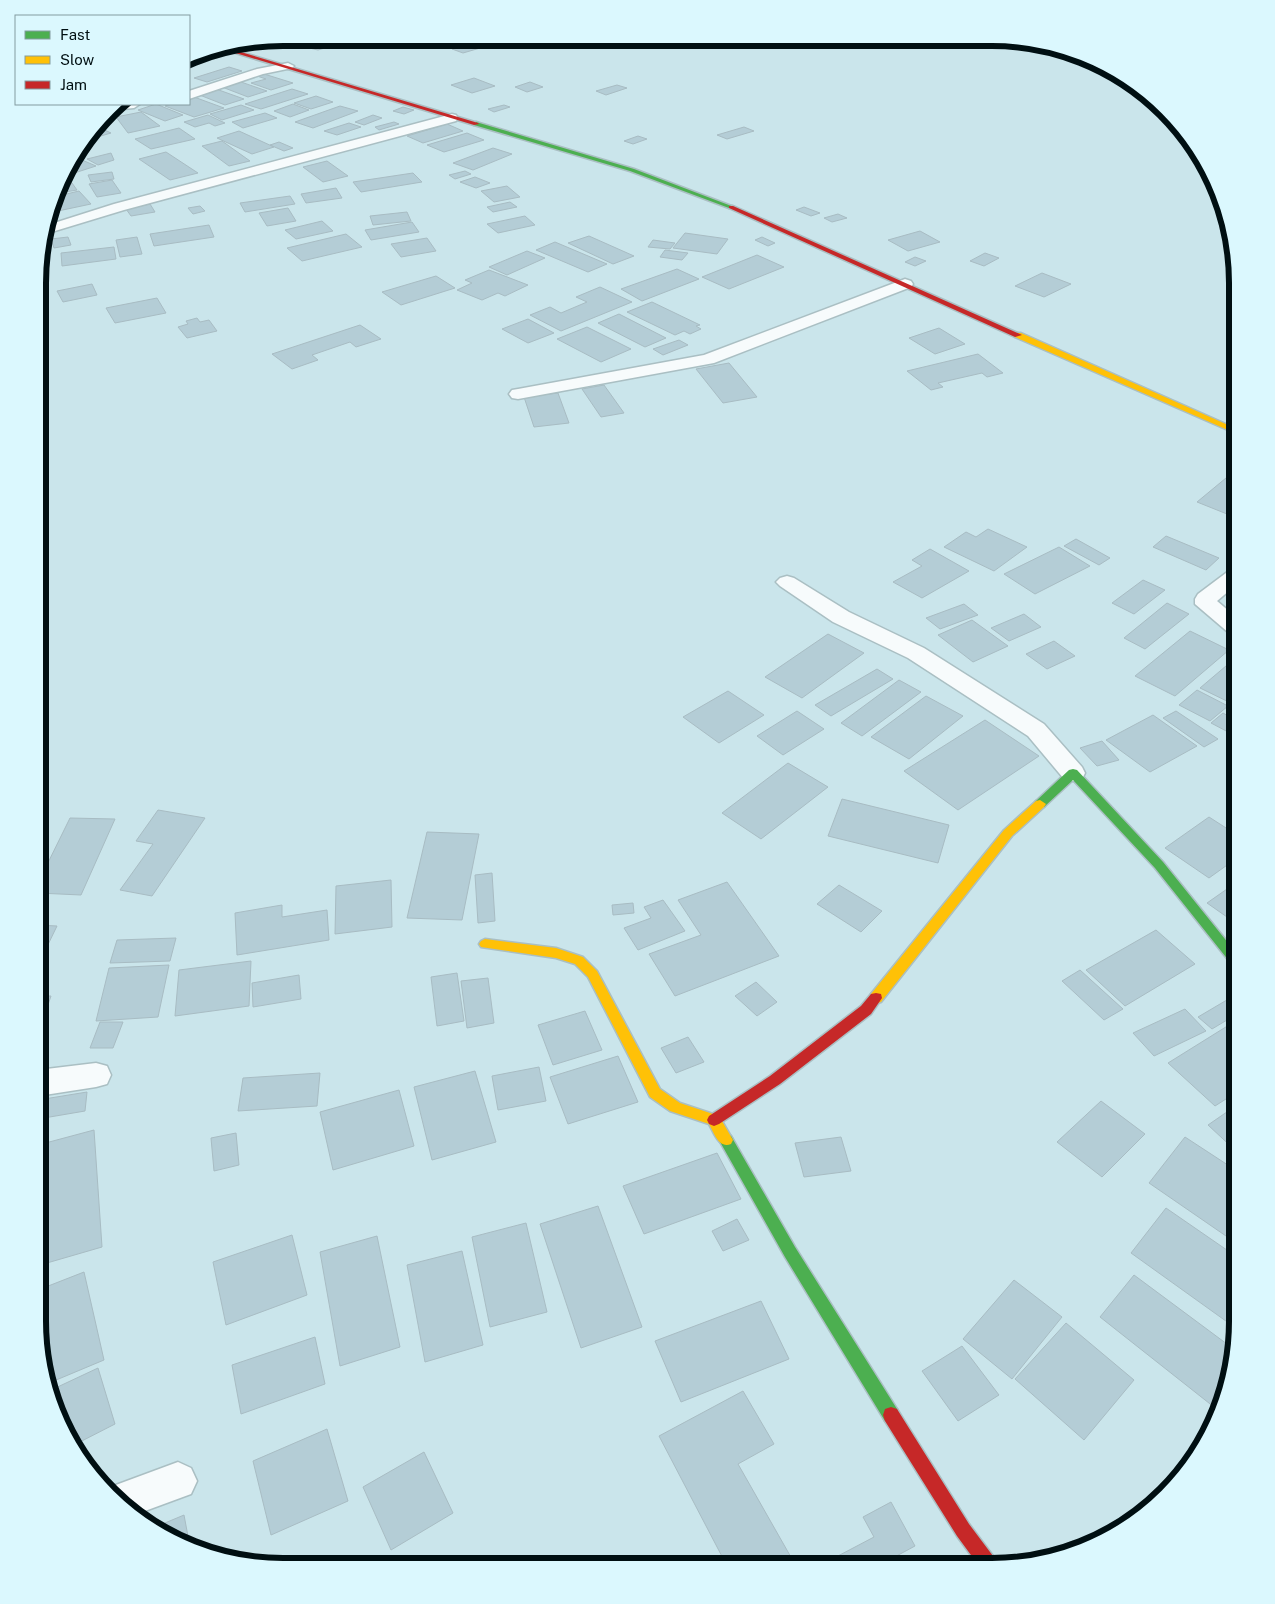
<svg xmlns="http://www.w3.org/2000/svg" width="1275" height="1604" font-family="'Public Sans',sans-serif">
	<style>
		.building { fill: #b4cdd6; stroke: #a8bcc3 }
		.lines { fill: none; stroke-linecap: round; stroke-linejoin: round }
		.street-casing { stroke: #aabfc3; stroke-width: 3 }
		.fast-casing { stroke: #aabfc3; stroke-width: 3 }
		.slow-casing { stroke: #aabfc3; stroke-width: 3 }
		.jam-casing { stroke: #aabfc3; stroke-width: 3 }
		.street { fill: #f7fbfc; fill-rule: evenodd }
		.fast { fill: #4caf50; fill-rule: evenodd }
		.slow { fill: #ffc107; fill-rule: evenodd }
		.jam { fill: #c62828; fill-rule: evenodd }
		.rim { fill: none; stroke: #000f12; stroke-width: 6 }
	</style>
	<rect width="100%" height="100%" fill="#cae5eb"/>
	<path class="building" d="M326,38H341L323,44L314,42Z
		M476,42L487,46L463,53L452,49Z
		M315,43L328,47L318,50L305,47Z
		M229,67L242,71L207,82L194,78Z
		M264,74L293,83L271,90L251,83L266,79L257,76Z
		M474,78L495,86L472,93L451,85Z
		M241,82L267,91L248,97L222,87Z
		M530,82L543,87L527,92L515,87Z
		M617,85L627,88L606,95L596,91Z
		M216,89L244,99L225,105L197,94Z
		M292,89L308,94L261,109L245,104Z
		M316,96L333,102L311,109L294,103Z
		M194,97L224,108L194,117L165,106L172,104H189V99Z
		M156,104L183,115L165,121L138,110Z
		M293,104L309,110L290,117L274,111Z
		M241,105L254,110L222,120L210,114Z
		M504,105L510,107L494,112L488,109Z
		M340,106L358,111L313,128L295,122Z
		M403,107L414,110L404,114L393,111Z
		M141,112L160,126L128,133L116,117Z
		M265,113L277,118L243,128L232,122Z
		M208,115L225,123L215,126L209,123L195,127L184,122Z
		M373,115L382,118L364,125L355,122Z
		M394,122L399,124L379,130L375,127Z
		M349,123L361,127L337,135L324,131Z
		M447,124L463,131L423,143L407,136Z
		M98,127L111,133L87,140Z
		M744,127L754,131L727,139L717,135Z
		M179,128L195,139L151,149L135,139Z
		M239,131L274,147L252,154L217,138Z
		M467,133L484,140L444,152L427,145Z
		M638,136L647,139L633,144L624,141Z
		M222,141L250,161L229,166L202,146Z
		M279,142L293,148L284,151L270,145Z
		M493,148L512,154L473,170L453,163Z
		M166,152L198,173L170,180L139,159Z
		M111,153L114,160L98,165L87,159Z
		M82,160L96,166L65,176L69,164Z
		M327,161L348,176L323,182L303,167Z
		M465,171L471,174L455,179L449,175Z
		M112,172L114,179L91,182L88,175Z
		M413,173L422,182L361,192L353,182Z
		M475,177L490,183L476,188L460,182Z
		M112,180L121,193L97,197L89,184Z
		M72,183L77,190L59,193L62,185Z
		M507,186L520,197L494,202L481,191Z
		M336,188L342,198L306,203L301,194Z
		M79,191L91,204L58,211L54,207L58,196Z
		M290,196L295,204L245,212L240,203Z
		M510,202L517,207L493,212L487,207Z
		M150,204L155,212L131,216L126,209Z
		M200,206L205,211L193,214L188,208Z
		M804,207L820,213L811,216L796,210Z
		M288,208L296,221L267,226L259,213Z
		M407,212L411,221L373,225L370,216Z
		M838,214L847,218L832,222L824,218Z
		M525,216L535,225L498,233L487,224Z
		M322,221L333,231L296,239L285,230Z
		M412,222L419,232L371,240L365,230Z
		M209,225L214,237L154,246L150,234Z
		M920,231L940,242L908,251L888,240Z
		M685,233L728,239L717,254L673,248Z
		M346,234L362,247L302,261L287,248Z
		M589,236L634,256L613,264L568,243Z
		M68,237L71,245L54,248L51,239Z
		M137,237L142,254L120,257L116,240Z
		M762,237L775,243L768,246L755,240Z
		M427,238L436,251L401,257L391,244Z
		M653,240L675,243L670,249L648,247Z
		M555,242L607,264L588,272L536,250Z
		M114,247L116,259L62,266L61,253Z
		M665,250L688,253L682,260L660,257Z
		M527,251L545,258L507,275L489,267Z
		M985,253L999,258L984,266L970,261Z
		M757,255L784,267L729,289L702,277Z
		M915,257L926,261L915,266L905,262Z
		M677,269L699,279L642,301L621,289Z
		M489,270L528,285L505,296L498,293L482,300L457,290L472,283L465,280Z
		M1042,273L1071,284L1044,297L1015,286Z
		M436,276L455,288L401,305L382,292Z
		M92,284L97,295L63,302L57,291Z
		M600,287L632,302L561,331L530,315L550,307L561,313L587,302L576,297Z
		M157,298L166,313L115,323L106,308Z
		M652,302L700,325L696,326L701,329L690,334L684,331L675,335L627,312Z
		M619,314L666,338L645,347L598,323Z
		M197,318L200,322L209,320L217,331L187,338L178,327L188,324L186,321Z
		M528,319L554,333L528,343L502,329Z
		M360,325L381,339L356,347L350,342L312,355L318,360L292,369L272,354Z
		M587,327L631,349L601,362L557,339Z
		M939,328L965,344L935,354L909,338Z
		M679,340L688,345L663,355L653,349Z
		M978,354L1003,373L987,377L982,373L938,383L943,387L931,390L907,371Z
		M729,363L757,397L723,403L696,369Z
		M604,385L624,413L601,417L582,389Z
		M558,393L569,423L534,427L524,397Z
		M1232,473L1237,475V518L1197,502Z
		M988,529L1027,547L994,571L944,547L966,532L976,537Z
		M1166,536L1219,558L1206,570L1153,547Z
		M1076,539L1110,558L1099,565L1064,546Z
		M1059,547L1090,566L1035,594L1004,574Z
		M930,549L969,571L922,598L893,582L922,566L912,560Z
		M1143,580L1165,590L1134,614L1112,603Z
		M1235,586L1237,587V602L1226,596L1230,593L1227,591Z
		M1167,603L1189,614L1145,649L1124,638Z
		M964,604L978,615L940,629L926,618Z
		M1024,614L1041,627L1009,641L991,628Z
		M972,620L1008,646L973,662L938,635Z
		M1190,631L1229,650L1175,696L1135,676Z
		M828,634L864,653L802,698L765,677Z
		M1054,641L1075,656L1047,669L1026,654Z
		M1233,660L1237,663V706L1200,688Z
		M877,669L893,679L831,716L815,705Z
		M899,680L921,692L862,736L841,723Z
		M1197,690L1228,706L1210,721L1179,705Z
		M728,691L764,715L719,743L683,717Z
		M926,696L963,716L909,759L871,737Z
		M797,711L824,729L783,755L757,736Z
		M1176,711L1218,739L1204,747L1163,718Z
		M1223,713L1237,721V726L1230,733L1211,723Z
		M1153,715L1197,746L1150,772L1106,740Z
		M985,720L1039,756L958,810L904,771Z
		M1102,741L1119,760L1097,766L1080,748Z
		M788,763L828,787L761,839L722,813Z
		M842,799L949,825L938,863L828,836Z
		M158,810L205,818L152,896L120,890L153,844L136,841Z
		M1209,817L1237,835V858L1209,878L1165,848Z
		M70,818L115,819L81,895L38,893V883Z
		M38,832H48L38,853Z
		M427,832L479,834L462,920L407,918Z
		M492,873L495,921L478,923L475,875Z
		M391,880L392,927L335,934L336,886Z
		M727,882L779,956L675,996L649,954L701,935L678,900Z
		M1237,882V924L1207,903Z
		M839,885L882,911L861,932L817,904Z
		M663,900L685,931L638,950L624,928L651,918L644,907Z
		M633,903L634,913L613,915L612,905Z
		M282,905V917L327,910L329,940L237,955L235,913Z
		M38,925L57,926L42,957H38Z
		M1156,930L1195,964L1125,1006L1086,970Z
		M176,938L170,961L110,963L117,940Z
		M251,961L249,1006L175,1016L179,970Z
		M169,965L158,1017L96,1021L109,968Z
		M1080,970L1123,1009L1104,1020L1062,981Z
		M457,973L464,1021L437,1026L431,977Z
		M299,975L301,999L253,1007L252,983Z
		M488,978L494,1023L467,1028L461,981Z
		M756,982L777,1002L757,1016L735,996Z
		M1237,994V1014L1212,1029L1198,1017Z
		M38,996H51L38,1034Z
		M1185,1009L1206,1031L1154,1056L1133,1033Z
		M585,1011L602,1050L553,1065L538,1025Z
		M1237,1020V1092L1215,1106L1168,1063Z
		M100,1022H123L113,1048H90Z
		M688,1037L704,1062L676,1073L661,1048Z
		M618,1056L638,1102L568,1124L550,1077Z
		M539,1067L546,1101L498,1110L492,1076Z
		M475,1071L496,1142L432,1160L414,1087Z
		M320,1073L317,1106L238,1111L243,1078Z
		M399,1090L414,1146L333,1170L320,1112Z
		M87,1092L85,1111L38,1119V1100Z
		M1101,1101L1145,1134L1102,1177L1057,1142Z
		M1237,1105V1152L1208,1125Z
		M94,1130L102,1247L40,1265L38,1145Z
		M236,1133L239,1165L214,1171L211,1138Z
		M841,1137L851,1171L804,1177L795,1143Z
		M1185,1137L1237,1171V1221L1226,1236L1149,1183Z
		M717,1153L741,1199L644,1234L623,1186Z
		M598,1206L642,1327L581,1348L540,1224Z
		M1166,1208L1237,1257V1329L1131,1253Z
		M737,1219L749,1240L723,1251L712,1231Z
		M526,1223L547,1312L490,1327L472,1237Z
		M292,1235L307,1295L226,1325L213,1262Z
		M377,1236L400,1347L340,1366L320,1252Z
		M462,1251L483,1345L425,1362L407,1265Z
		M84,1272L104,1360L49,1383L38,1320V1290Z
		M1134,1275L1235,1350L1224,1400L1219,1411L1100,1317Z
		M1014,1280L1062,1317L1012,1379L963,1339Z
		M761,1301L789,1359L681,1402L655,1341Z
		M1066,1323L1134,1380L1084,1440L1015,1379Z
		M315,1337L325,1384L241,1414L232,1365Z
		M962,1346L999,1395L958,1421L922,1371Z
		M98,1368L115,1424L72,1446L49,1391Z
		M743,1391L774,1444L738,1464L796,1566H727L659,1436Z
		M327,1429L348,1501L271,1535L253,1461Z
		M424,1452L453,1513L391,1550L363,1487Z
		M891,1502L915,1546L889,1560L893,1566H841L836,1557L874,1537L863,1517Z
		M184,1515L190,1547L153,1528Z"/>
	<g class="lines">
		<g class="street-casing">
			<path id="street" d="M288,63L294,66L292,68L263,74L189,99V91L257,69Z
				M117,104H140L134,108L111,110Z
				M452,114L456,115L458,118L456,121L124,210L45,234L48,225L114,204Z
				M905,279L911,281L913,284L911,287L714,363L518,399L512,398L509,394L512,390L518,389L704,355Z
				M1237,568V584L1217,601L1237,618V635L1229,633L1195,604V599L1198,594L1230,570Z
				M787,576L794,578L849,612L924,648L1044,724L1082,767L1085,773L1082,779L1073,781L1064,779L1028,736L908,658L833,622L780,586L776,582L780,578Z
				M96,1063L107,1066L111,1075L107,1084L96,1087L38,1096V1070Z
				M178,1462L191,1468L197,1481L191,1494L134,1515L105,1489Z"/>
		</g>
		<g class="fast-casing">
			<path id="fast" d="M476,122L634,169L734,207L729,208L630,171L474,125Z
				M1073,769L1077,770L1163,862L1237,954V968L1233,966L1155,868L1073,780L1044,807H1036L1034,804L1036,801L1069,770Z
				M726,1134L731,1136L795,1247L897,1409L899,1415L897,1421L891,1423L885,1421L785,1257L719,1140L721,1136Z
				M1073,1542L1079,1545L1080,1548L1056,1558L1044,1560L1046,1553Z"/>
		</g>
		<g class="slow-casing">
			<path id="slow" d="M1015,333H1021L1237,429V434L1015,337Z
				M1040,800L1046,804L1044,807L1012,836L881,1002L876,1003L871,1002L870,998L871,994L1004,830L1036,801Z
				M485,939L556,948L583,957L597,971L660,1089L680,1103L719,1116L733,1140L731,1144C719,1149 714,1133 709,1124L670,1111L650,1097L588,977L575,964L556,958L481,947L479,944L481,941Z"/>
		</g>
		<g class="jam-casing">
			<path id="jam" d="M224,47L478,123L479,124L474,125L219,48Z
				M729,206H733L1022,335L1015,337L729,208Z
				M876,993L881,994L882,998L871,1014L780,1084L719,1124L714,1126L709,1124L707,1120L709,1116L770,1076L861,1006L871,994Z
				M891,1407L897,1409L969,1524L996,1560L999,1566H979L957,1536L885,1421L883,1415L885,1409Z"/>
		</g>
		<use href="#street" class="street"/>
		<use href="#fast" class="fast"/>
		<use href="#slow" class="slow"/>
		<use href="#jam" class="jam"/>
	</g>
	<path d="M0 0H1275V1604H0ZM283 46H992A237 237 0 0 1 1229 283V1321A237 237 0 0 1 992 1558H283A237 237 0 0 1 46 1321V283A237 237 0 0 1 283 46Z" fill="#dbf8fe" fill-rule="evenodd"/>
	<path class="rim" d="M283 46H992A237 237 0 0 1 1229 283V1321A237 237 0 0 1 992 1558H283A237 237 0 0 1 46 1321V283A237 237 0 0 1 283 46Z"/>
	<rect x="15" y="15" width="175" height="90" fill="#dbf8fe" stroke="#839ba0"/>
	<rect x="25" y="31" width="25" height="8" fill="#4caf50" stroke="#839ba0"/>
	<text x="60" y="40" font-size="15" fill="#000f12">Fast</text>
	<rect x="25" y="56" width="25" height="8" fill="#ffc107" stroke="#839ba0"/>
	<text x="60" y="65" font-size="15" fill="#000f12">Slow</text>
	<rect x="25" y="81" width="25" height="8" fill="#c62828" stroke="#839ba0"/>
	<text x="60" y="90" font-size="15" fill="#000f12">Jam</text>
</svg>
